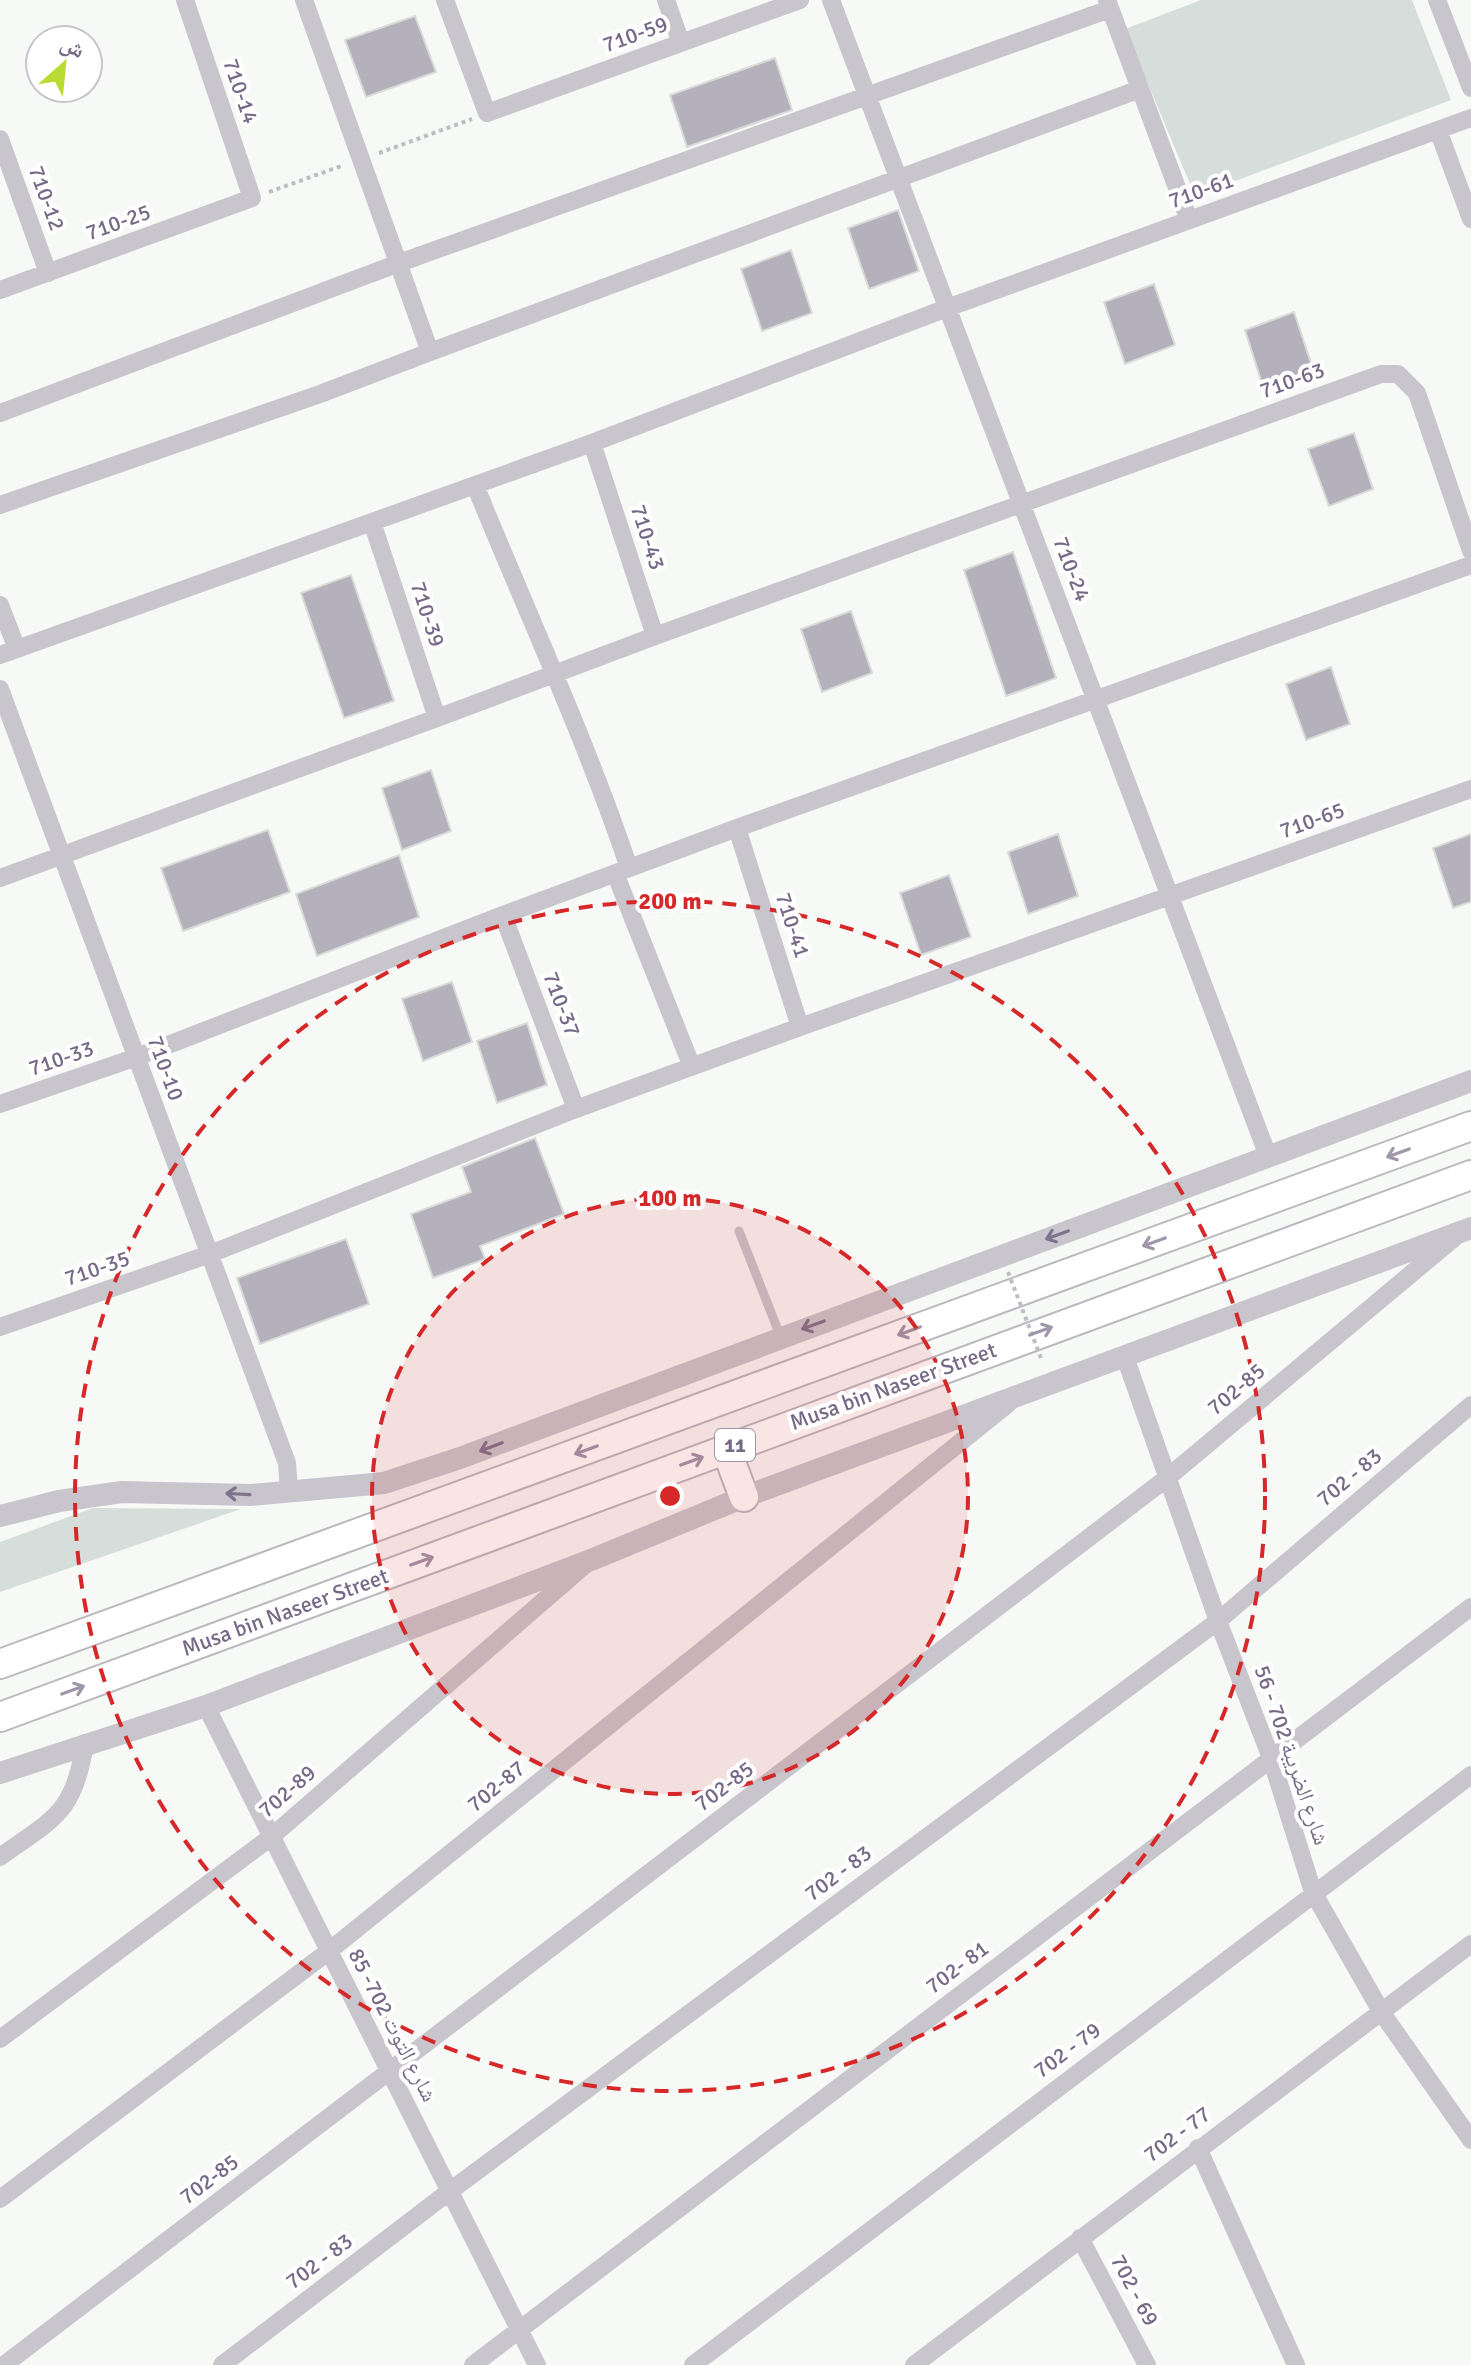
<svg xmlns="http://www.w3.org/2000/svg" width="1471" height="2365" font-family="Signika,'Noto Naskh Arabic',sans-serif">
	<style>
		.green { fill: #d6dedb }
		.building { fill: #b4b0bc; stroke: #d9dbd9; stroke-width: 2 }
		.lines { fill: none; stroke-linecap: round; stroke-linejoin: round }
		.primary-casing { stroke: #bcb8c0; stroke-width: 32 }
		.path { stroke: #bfbdc2; stroke-width: 4; stroke-dasharray: 4 4; stroke-linecap: butt }
		.service { stroke: #c8c5cc; stroke-width: 9 }
		.minor { stroke: #c8c5cc; stroke-width: 18 }
		.tertiary { stroke: #c8c5cc; stroke-width: 22 }
		.primary { stroke: #fff; stroke-width: 28 }
		.path-bridge { stroke: #bfbdc2; stroke-width: 4; stroke-dasharray: 4 4; stroke-linecap: butt }
		.oneway { stroke: #9f96aa }
		.oneway2 { stroke: #7e728d }
		.ring { fill: none; stroke: #d62828; stroke-width: 4; stroke-dasharray: 14 10 }
		.labels { text-anchor: middle; dominant-baseline: central; stroke-width: 8; stroke-linejoin: round; paint-order: stroke }
		.shield { fill: #fff; stroke: #9f96aa; stroke-width: 2 }
		.shield-label { font-size: 20px; font-weight: bold; fill: #766986 }
		.street-label { font-size: 22px; fill: #766986; stroke: #fff }
		.centre { fill: #d62828; stroke: #fff; stroke-width: 4 }
		.ring-label { font-size: 24px; text-anchor: middle; font-weight: bold; fill: #d62828; stroke: #fff; stroke-width: 8; stroke-linejoin: round; paint-order: stroke }
	</style>
	<rect width="100%" height="100%" fill="#f7f9f7"/>
	<path class="green" d="M1201,0H1412L1451,100L1195,196L1125,29Z
		M93,1508L241,1509L0,1592V1542Z"/>
	<path class="building" d="M415,16L436,72L366,97L345,40Z
		M775,58L792,110L687,147L670,95Z
		M898,210L919,271L869,289L848,228Z
		M791,250L812,313L762,331L741,269Z
		M1154,284L1175,345L1125,364L1104,302Z
		M1294,312L1315,375L1265,393L1245,330Z
		M1354,433L1373,489L1329,506L1308,449Z
		M1013,552L1056,678L1006,696L964,570Z
		M351,575L394,701L344,718L301,593Z
		M851,611L872,673L822,692L801,629Z
		M1331,667L1350,724L1306,740L1286,684Z
		M431,770L451,831L402,850L382,788Z
		M268,830L290,892L183,931L161,868Z
		M1058,834L1078,896L1028,914L1008,852Z
		M1471,834V902L1453,908L1433,848Z
		M399,855L419,917L317,956L296,894Z
		M949,875L971,937L921,955L900,893Z
		M452,982L472,1042L423,1061L402,999Z
		M527,1023L547,1085L497,1103L477,1041Z
		M535,1138L564,1214L480,1246L485,1259L433,1278L411,1214L471,1192L462,1167Z
		M346,1239L369,1304L260,1344L237,1278Z"/>
	<g class="lines">
		<g class="primary-casing">
			<path id="primary" d="M726,1449L744,1497
				M0,1664L1471,1126
				M0,1717L1471,1175"/>
		</g>
		<path class="path" d="M379,153L472,119
			M269,192L344,165"/>
		<path class="service" d="M739,1231L781,1338"/>
		<path class="minor" d="M445,0L487,113L800,0
			M666,0L681,43
			M831,0L1268,1156
			M1107,0L1189,220
			M1437,0L1471,88
			M1471,118L947,308L592,443L655,636L1381,374H1398L1417,393L1471,551
			M1438,130L1471,219
			M0,139L48,273
			M0,290L252,198L185,0
			M430,352L1140,89
			M0,413L399,263L1110,9
			M475,485C527,613 585,737 629,868
			M0,505L320,394L430,352L304,0
			M372,522L592,443
			M1471,565L737,828L800,1027L1471,789
			M0,605L17,649
			M0,655L372,522L437,718L0,878
			M0,689L287,1463L289,1491
			M437,718L655,636
			M615,873L692,1067
			M503,915L737,828
			M0,1104L137,1057L503,915L576,1109L210,1254L0,1327
			M576,1109L800,1027
			M1125,1357L1218,1621L1271,1758L1313,1892L1382,2013L1471,2140
			M206,1706L537,2365
			M0,1857C54,1818 74,1814 85,1743
			M0,2039L271,1837L585,1565
			M1198,2148L1296,2365
			M0,2199L329,1951L1009,1403
			M1080,2238L1147,2365
			M4,2365L1167,1478L1454,1238
			M222,2365L450,2191L1218,1621L1471,1405
			M473,2365L1471,1607
			M693,2365L1471,1775
			M914,2365L1471,1944"/>
		<path class="tertiary" d="M0,1516L59,1501L122,1492L251,1495L384,1483L460,1458L1471,1081
			M0,1773L206,1706L591,1560L744,1497L1471,1228"/>
		<use href="#primary" class="primary"/>
		<path class="path-bridge" d="M1008,1272L1041,1358"/>
	</g>
	<defs><path id="oneway-shaft" d="M-6 0H5M1.5-3L5.5 0L1.5 3" fill="none" stroke-width="1.6" stroke-linecap="round" stroke-linejoin="round" transform="scale(2)"/></defs>
	<g class="oneway">
		<use href="#oneway-shaft" transform="translate(1398 1153) rotate(160)"/>
		<use href="#oneway-shaft" transform="translate(1154 1242) rotate(160)"/>
		<use href="#oneway-shaft" transform="translate(909 1331) rotate(160)"/>
		<use href="#oneway-shaft" transform="translate(1041 1331) rotate(-20)"/>
		<use href="#oneway-shaft" transform="translate(586 1450) rotate(160)"/>
		<use href="#oneway-shaft" transform="translate(692 1461) rotate(-20)"/>
		<use href="#oneway-shaft" transform="translate(422 1561) rotate(-20)"/>
		<use href="#oneway-shaft" transform="translate(73 1690) rotate(-20)"/>
	</g>
	<g class="oneway2">
		<use href="#oneway-shaft" transform="translate(1057 1235) rotate(160)"/>
		<use href="#oneway-shaft" transform="translate(813 1325) rotate(160)"/>
		<use href="#oneway-shaft" transform="translate(491 1447) rotate(159)"/>
		<use href="#oneway-shaft" transform="translate(238 1494) rotate(-177)"/>
	</g>
	<circle cx="670" cy="1496" r="298" fill="#d62828" fill-opacity=".12"/>
	<g class="ring">
		<circle cx="670" cy="1496" r="298"/>
		<circle cx="670" cy="1496" r="595"/>
	</g>
	<g class="labels">
		<rect class="shield" x="715" y="1429" width="40" height="32" rx="6"/>
		<g class="shield-label">
			<text x="735" y="1445">11</text>
		</g>
		<g class="street-label">
			<text transform="translate(635 34) rotate(-20)">710-59</text>
			<text transform="translate(241 91) rotate(71)">710-14</text>
			<text transform="translate(1201 190) rotate(-20)">710-61</text>
			<text transform="translate(47 198) rotate(70)">710-12</text>
			<text transform="translate(118 222) rotate(-20)">710-25</text>
			<text transform="translate(1292 380) rotate(-20)">710-63</text>
			<text transform="translate(648 537) rotate(72)">710-43</text>
			<text transform="translate(1072 569) rotate(69)">710-24</text>
			<text transform="translate(428 614) rotate(72)">710-39</text>
			<text transform="translate(1312 820) rotate(-20)">710-65</text>
			<text transform="translate(793 925) rotate(72)">710-41</text>
			<text transform="translate(562 1004) rotate(69)">710-37</text>
			<text transform="translate(61 1058) rotate(-19)">710-33</text>
			<text transform="translate(166 1068) rotate(70)">710-10</text>
			<text transform="translate(97 1268) rotate(-19)">710-35</text>
			<text transform="translate(893 1386) rotate(-20)">Musa bin Naseer Street</text>
			<text transform="translate(1236 1389) rotate(-40)">702-85</text>
			<text transform="translate(1349 1477) rotate(-40)">702 - 83</text>
			<text transform="translate(285 1612) rotate(-20)">Musa bin Naseer Street</text>
			<text transform="translate(1292 1755) rotate(71)">شارع الضريبة 702 - 56</text>
			<text transform="translate(496 1786) rotate(-39)">702-87</text>
			<text transform="translate(724 1786) rotate(-37)">702-85</text>
			<text transform="translate(287 1791) rotate(-41)">702-89</text>
			<text transform="translate(838 1873) rotate(-37)">702 - 83</text>
			<text transform="translate(957 1967) rotate(-37)">702- 81</text>
			<text transform="translate(393 2025) rotate(63)">شارع التوت 702- 85</text>
			<text transform="translate(1067 2050) rotate(-37)">702 - 79</text>
			<text transform="translate(1177 2134) rotate(-37)">702 - 77</text>
			<text transform="translate(209 2179) rotate(-37)">702-85</text>
			<text transform="translate(319 2261) rotate(-37)">702 - 83</text>
			<text transform="translate(1135 2290) rotate(62)">702 - 69</text>
		</g>
	</g>
	<circle cx="670" cy="1496" r="12" class="centre"/>
	<g class="ring-label">
		<text x="670" y="909">200 m</text>
		<text x="670" y="1206">100 m</text>
	</g>
	<g transform="translate(64 64) rotate(27)"><circle r="38" fill="#ffffff" stroke="#c8c3cf" stroke-width="2"/>
	<path d="M0-6L14 30L0 20L-14 30Z" fill="#b8dc33"/>
	<text y="-12" font-size="22" font-weight="bold" text-anchor="middle" fill="#766986">ش</text>
	</g>
</svg>
